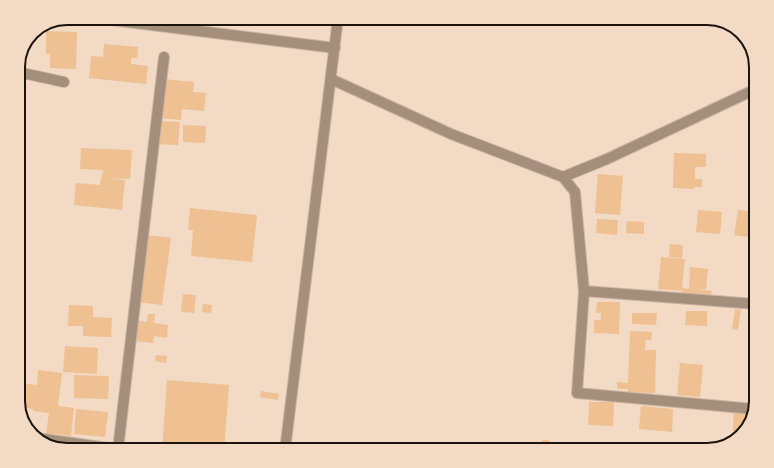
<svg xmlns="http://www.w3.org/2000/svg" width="774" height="468" font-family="Lora,serif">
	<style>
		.building { fill: #eec092 }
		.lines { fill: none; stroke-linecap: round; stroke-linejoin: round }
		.minor-casing { stroke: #cbb6a4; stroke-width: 12 }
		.minor { stroke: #a38f7c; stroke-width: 10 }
		.rim { fill: none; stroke: #1c140d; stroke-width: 2 }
	</style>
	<rect width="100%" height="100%" fill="#f2dac5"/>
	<path class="building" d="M46,31L77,32L76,69L50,68V54H46Z
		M104,44L138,47L137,58H131V64L148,66L146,84L89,78L91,56L103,57Z
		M18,73H26L25,100H18Z
		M163,79L194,82L193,92L206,93L204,111L182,109L181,120L159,118Z
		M157,121L180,122L178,145L156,144Z
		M183,125L206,126L205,143L183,142Z
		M81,148L132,150L130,179L105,178L125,180L122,210L74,205L76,183L100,185L101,178H102L103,170L80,169Z
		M674,153L706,154V167H695V179H702V187H694V189L673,188Z
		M598,174L623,176L620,215L595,213Z
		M190,208L257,215L252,262L191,256L193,230H188Z
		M698,210L722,212L720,234L696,232Z
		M738,210L756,212V238L734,235Z
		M597,219L618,220L617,235L596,233Z
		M627,221L644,222V234L626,233Z
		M147,235L171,238L162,305L137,302Z
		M670,244L683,245L682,258L669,257Z
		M661,257L685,259L682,288L689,289L690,267L708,269L706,289H699L712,291L711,296L682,294L683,291L658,289Z
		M183,294L196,295L194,313L181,312Z
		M597,302H620L619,334L594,333V320H601V313H596Z
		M203,304L212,305L211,313L202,312Z
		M69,305L93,306V317L112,318L111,337L83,336V326H68Z
		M735,309L741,310L738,330L732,329Z
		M686,311H707V326L685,325Z
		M632,313H657L656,325L632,324Z
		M148,314H155L154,323L168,325L167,338L154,336L153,343L134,341L136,320L147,322Z
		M630,331L652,332L651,340H646L645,350H656L655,393L628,392V389H617V382L628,383Z
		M65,346L98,348L97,374L63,372Z
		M156,355L167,356L166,363L155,361Z
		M680,363L703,365L700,397L677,395Z
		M38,370L62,373L58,406L74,408L71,436L46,433L49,413L33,411V409L19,407L18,383L37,385Z
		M74,375L109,376L108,399L74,398Z
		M167,380L229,385L224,450H162Z
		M261,391L279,394L278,400L260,397Z
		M589,402H614L613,426L588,425Z
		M641,406L673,409L672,432L639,429Z
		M76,409L108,412L105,437L74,434Z
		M734,409L754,410L749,426L744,431H733Z
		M542,440H549V443L562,444L561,450H542Z
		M571,444H579V450H571Z"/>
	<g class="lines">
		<g class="minor-casing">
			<path id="minor" d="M95,18L335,48
				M18,72L64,82
				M331,79L451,134L563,177L575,192L584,291L577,393L754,409
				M563,177L607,159L756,89
				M584,291L756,304
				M37,438L123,450
				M118,449L164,57
				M285,450L338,18"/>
		</g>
		<use href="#minor" class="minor"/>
	</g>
	<path d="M0 0H774V468H0ZM67 25H707A42 42 0 0 1 749 67V401A42 42 0 0 1 707 443H67A42 42 0 0 1 25 401V67A42 42 0 0 1 67 25Z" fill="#f2dac5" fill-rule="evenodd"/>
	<path class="rim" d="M67 25H707A42 42 0 0 1 749 67V401A42 42 0 0 1 707 443H67A42 42 0 0 1 25 401V67A42 42 0 0 1 67 25Z"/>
</svg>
